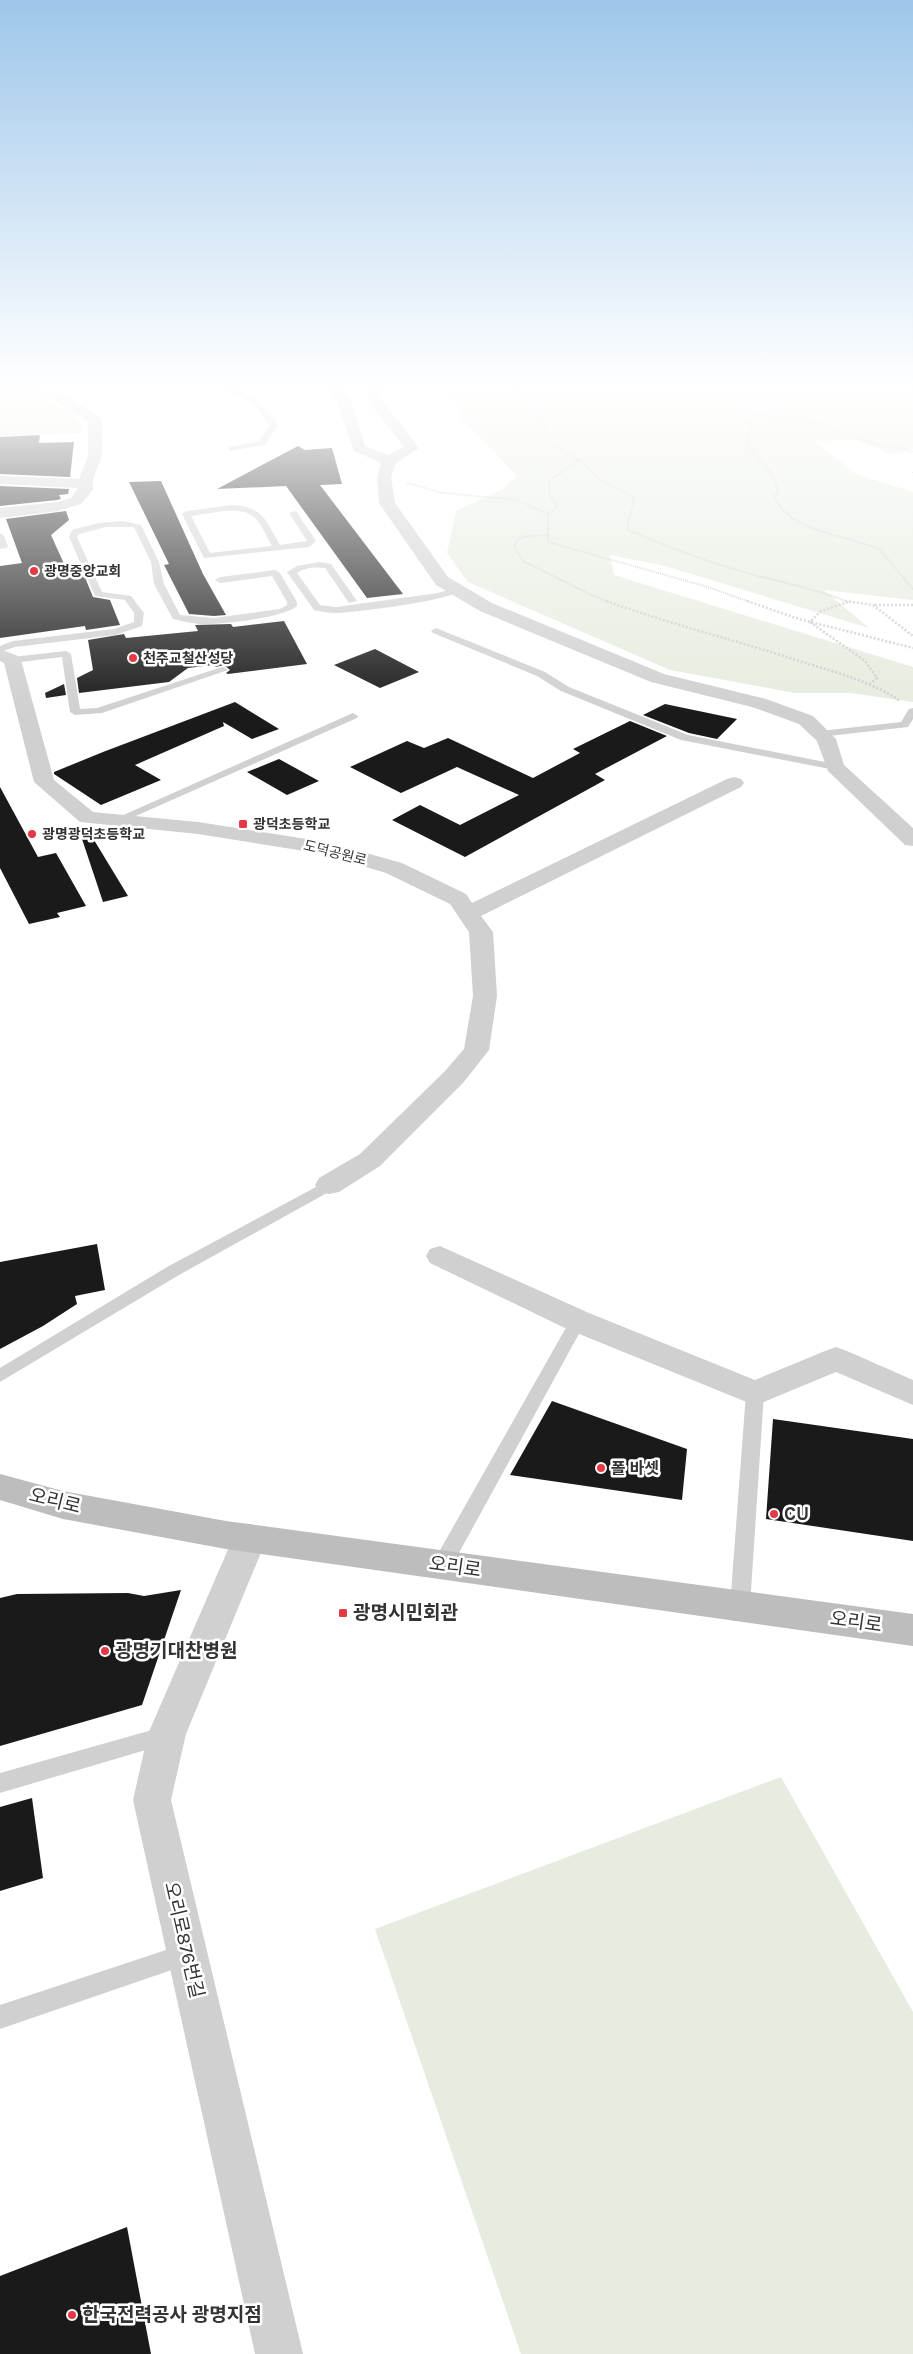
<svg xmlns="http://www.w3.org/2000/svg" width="913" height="2354" font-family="Karla,'Noto Sans KR',sans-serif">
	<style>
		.green { fill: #e6ecdf }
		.building { fill: #1a1a1a }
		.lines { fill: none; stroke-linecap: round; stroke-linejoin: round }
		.path-far1 { stroke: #cdcdcd; stroke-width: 2; stroke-dasharray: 1 1; stroke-linecap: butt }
		.path { stroke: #cdcdcd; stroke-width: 2.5; stroke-dasharray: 2 2; stroke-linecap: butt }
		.lane { fill: #d0d0d0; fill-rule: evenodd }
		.street { fill: #d0d0d0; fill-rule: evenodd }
		.secondary { fill: #bdbdbd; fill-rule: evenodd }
		.poi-dot { fill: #e63946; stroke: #fff; stroke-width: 2 }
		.labels { text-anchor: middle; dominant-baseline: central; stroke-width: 5; stroke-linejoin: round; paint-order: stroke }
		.far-poi-label { font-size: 14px; font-weight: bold; fill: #333; stroke: #fff; text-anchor: start }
		.far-street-label { font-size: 14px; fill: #333; stroke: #fff }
		.poi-label { font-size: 16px; font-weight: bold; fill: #333; stroke: #fff; text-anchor: start }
		.near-street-label { font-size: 19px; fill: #333; stroke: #fff }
		.near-poi-label { font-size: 19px; font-weight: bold; fill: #333; stroke: #fff; text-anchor: start }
	</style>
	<rect width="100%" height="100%" fill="#fff"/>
	<path class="green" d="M446,384H913V449L891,454L857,440L814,441L856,474L913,492V600L824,590L869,628L665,566L610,555L614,575L913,667V702L851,693H795L670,670L468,582L447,553L456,511L503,489L517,476L460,417Z
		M0,391C20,394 69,402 79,421C81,424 81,430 82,433L0,436Z
		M781,1777L913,2012V2354H521L375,1929Z"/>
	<path class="building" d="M40,435L39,443L74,442L70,477L0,474V437Z
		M298,446L305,450L332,448L342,484L320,485L403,594L367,598L286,486L217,489Z
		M161,481L203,574L226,615L214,616L189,614L164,565L169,564L129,482Z
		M0,486L69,489L68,494L59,495L61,499L57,500L0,506Z
		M66,511L69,520L51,535L70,577L84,575L93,597L110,600L120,625L86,630L85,626L0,638V566L22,563L6,519Z
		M284,621L307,664L228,674L226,673L230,670L224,665L216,667L213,665L188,668L169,682L79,693L77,678L93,670L88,640L124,634L126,638L198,631L195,625L231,624L233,627Z
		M375,649L419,672L380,688L334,665Z
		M64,684L66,695L46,698L45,693Z
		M235,702L279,729L252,739L223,722L224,726L135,765L161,780L101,805L54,774V772L103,752Z
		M665,704L737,719L717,739L689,733L643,715Z
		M630,721L667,736L595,774L605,780L465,857L392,820L420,805L460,825L519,795L457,767L401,793L350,767L407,741L424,748L448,738L533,778L580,753L573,749Z
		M279,759L319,781L287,795L247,772Z
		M0,787L38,857L56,853L86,906L57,913L60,917L29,924L0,868Z
		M91,835L128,896L103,902L82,839Z
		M97,1244L105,1290L75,1296L77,1304L43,1326L0,1349V1262Z
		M552,1401L687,1449L682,1500L510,1475Z
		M773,1419L913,1439V1541L766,1519Z
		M181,1590L142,1705L0,1746V1598L17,1594L128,1593L144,1596Z
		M32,1798L43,1878L0,1891V1807Z
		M127,2227L151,2354H0V2276Z"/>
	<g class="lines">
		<path class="path-far1" d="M508,384L542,423L546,429L540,434L543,439L579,460L549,481L550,495L558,507L548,514
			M756,384L736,396L733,405L752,428L746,441L749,448L772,474L778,490L775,497L780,507L793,519L814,529L878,548L913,589
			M909,384H913
			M737,412L812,421L847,436L913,452
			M579,460L602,481L634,497C633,511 627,518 628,530C666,546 704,561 744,572C779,582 814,588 848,602
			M913,472V474
			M407,483L443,493L517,500L548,514V542L708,587L750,602
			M548,535L528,536L518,539L514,547L523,561L591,595L609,602"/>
		<path class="path" d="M606,601C673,625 742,642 809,664C841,674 872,682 900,701
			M747,601L799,619L913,648
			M845,601L873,605
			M848,602L821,611L810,622L865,661L877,678L870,684
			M913,605H873L913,636"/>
		<path class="lane" d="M206,384C240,384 259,399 278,425L265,445L229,451V447L259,441L270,425L254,405L216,384L203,389L199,387Z
			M233,505C264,507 266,521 280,545L307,541L289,513L296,511L316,541L309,547L204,558L182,514L186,511ZM223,511C257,509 257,519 272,546L210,553L191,516Z
			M122,521L141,525L159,562L164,584L180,615L214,618L280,609L287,605V602L272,576L220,583L215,580L220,577L275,570L280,573L297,602V606C284,618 218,625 199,624C190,623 182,621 173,619L154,584L151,562L134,527H106L79,534L77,537L102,592L131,596L144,613L142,626L115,635L15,647L0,652V646L13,641L114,629L134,622V613L125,600L95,596L69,537L72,530L98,523Z
			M0,533L4,536L8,546L7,548L0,549Z
			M319,562L331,564L357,601L349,603L325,568C315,567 306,567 297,573L320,605L336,607L438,593L457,587L462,590C449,601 358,612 337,613C329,613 321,612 314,610L287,572L297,566Z
			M436,628L545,672L569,687L688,735L835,764L840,767L835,770L681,740L561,691L537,676L433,633L431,631Z
			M66,651L71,654L80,709L97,708L219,668L223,667L228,670L102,713L75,715L70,712L62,657L12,663L7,660L12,657Z
			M913,708V719L908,727L820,737L815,734L820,731L901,722L909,709Z
			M353,713L358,716L357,718L120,823H112L110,821Z
			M329,1180L334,1181L337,1185L334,1189L179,1275L0,1382V1368L167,1267Z
			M578,1315L584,1317L586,1321L449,1571L442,1573L435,1571L433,1565L435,1559L572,1317Z
			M755,1386L761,1388L764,1393L750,1606L747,1612L740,1614L733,1612L730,1606L746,1393L749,1388Z
			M166,1726L173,1728L176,1735L173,1742L0,1793V1773Z
			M187,1943L195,1946L198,1954L195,1962L0,2029V2005Z"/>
		<path class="street" d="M0,384L62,393L102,419V456L93,479V490L81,504L58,511L0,518V508L57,502L71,498L78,488L0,484V476L79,479L88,456V421L53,399L0,391Z
			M326,384H338L352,403L365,446L388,455L404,447L371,405L365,384H378L385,404L419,448L396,463L391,477L395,503L448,577L492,603L664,674L766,699L813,716L836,739L844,765L913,828V846L905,845L828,771L817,741L799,724L752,707L651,682L480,611L436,585L379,503L377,477L381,463L354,451L338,403Z
			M0,649L18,656L21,660L54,780L93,812L198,822L326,842L402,863L466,894L472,903L727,779L734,777L741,779L744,783L741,787L481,916L493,932L497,996L489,1050L463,1083L380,1166L339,1192L329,1194L319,1192L315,1185L319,1178L360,1154L445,1071L464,1049L473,996L469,932L450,904L386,873L323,854L198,834L80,822L34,782L4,663L0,661Z
			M440,1246L589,1313L755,1380L825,1351L836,1347L847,1351L913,1380V1405L836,1372L766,1401L755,1405L744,1401L567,1329L430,1263L426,1256L430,1249Z
			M250,1524L262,1528L267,1538L186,1734L171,1800L303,2354H255L133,1800L148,1734L233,1538L238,1528Z"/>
		<path class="secondary" d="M0,1474L63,1491L226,1521L913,1614V1646L226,1549L63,1519L0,1500Z"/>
	</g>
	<linearGradient id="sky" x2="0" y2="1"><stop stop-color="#9ec6ea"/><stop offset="0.54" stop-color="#fff"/><stop offset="1" stop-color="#fff" stop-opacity="0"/></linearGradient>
	<rect width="913" height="713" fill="url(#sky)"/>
	<g class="poi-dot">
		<circle cx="34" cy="571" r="5"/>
		<circle cx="133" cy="658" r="5"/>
		<rect x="238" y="819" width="10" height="10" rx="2.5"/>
		<circle cx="32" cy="834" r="5"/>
		<circle cx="601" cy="1468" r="5"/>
		<circle cx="774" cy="1514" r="5"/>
		<rect x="338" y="1608" width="10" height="10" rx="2.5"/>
		<circle cx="105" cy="1651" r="5"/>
		<circle cx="72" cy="2315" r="5"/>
	</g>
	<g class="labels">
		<g class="far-poi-label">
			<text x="44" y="571">광명중앙교회</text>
			<text x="143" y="658">천주교철산성당</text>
			<text x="253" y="824">광덕초등학교</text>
			<text x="42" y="834">광명광덕초등학교</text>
		</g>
		<g class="far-street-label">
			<text transform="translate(335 853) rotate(14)">도덕공원로</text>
		</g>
		<g class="poi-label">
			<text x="611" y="1468">폴 바셋</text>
		</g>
		<g class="near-street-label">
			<text transform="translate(55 1501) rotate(14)">오리로</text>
			<text transform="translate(455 1567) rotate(8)">오리로</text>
			<text transform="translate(856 1622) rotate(8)">오리로</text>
			<text transform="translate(184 1940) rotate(77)">오리로876번길</text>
		</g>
		<g class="near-poi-label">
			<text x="784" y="1514">CU</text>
			<text x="353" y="1613">광명시민회관</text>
			<text x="115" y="1651">광명기대찬병원</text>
			<text x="82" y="2315">한국전력공사 광명지점</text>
		</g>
	</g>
</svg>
